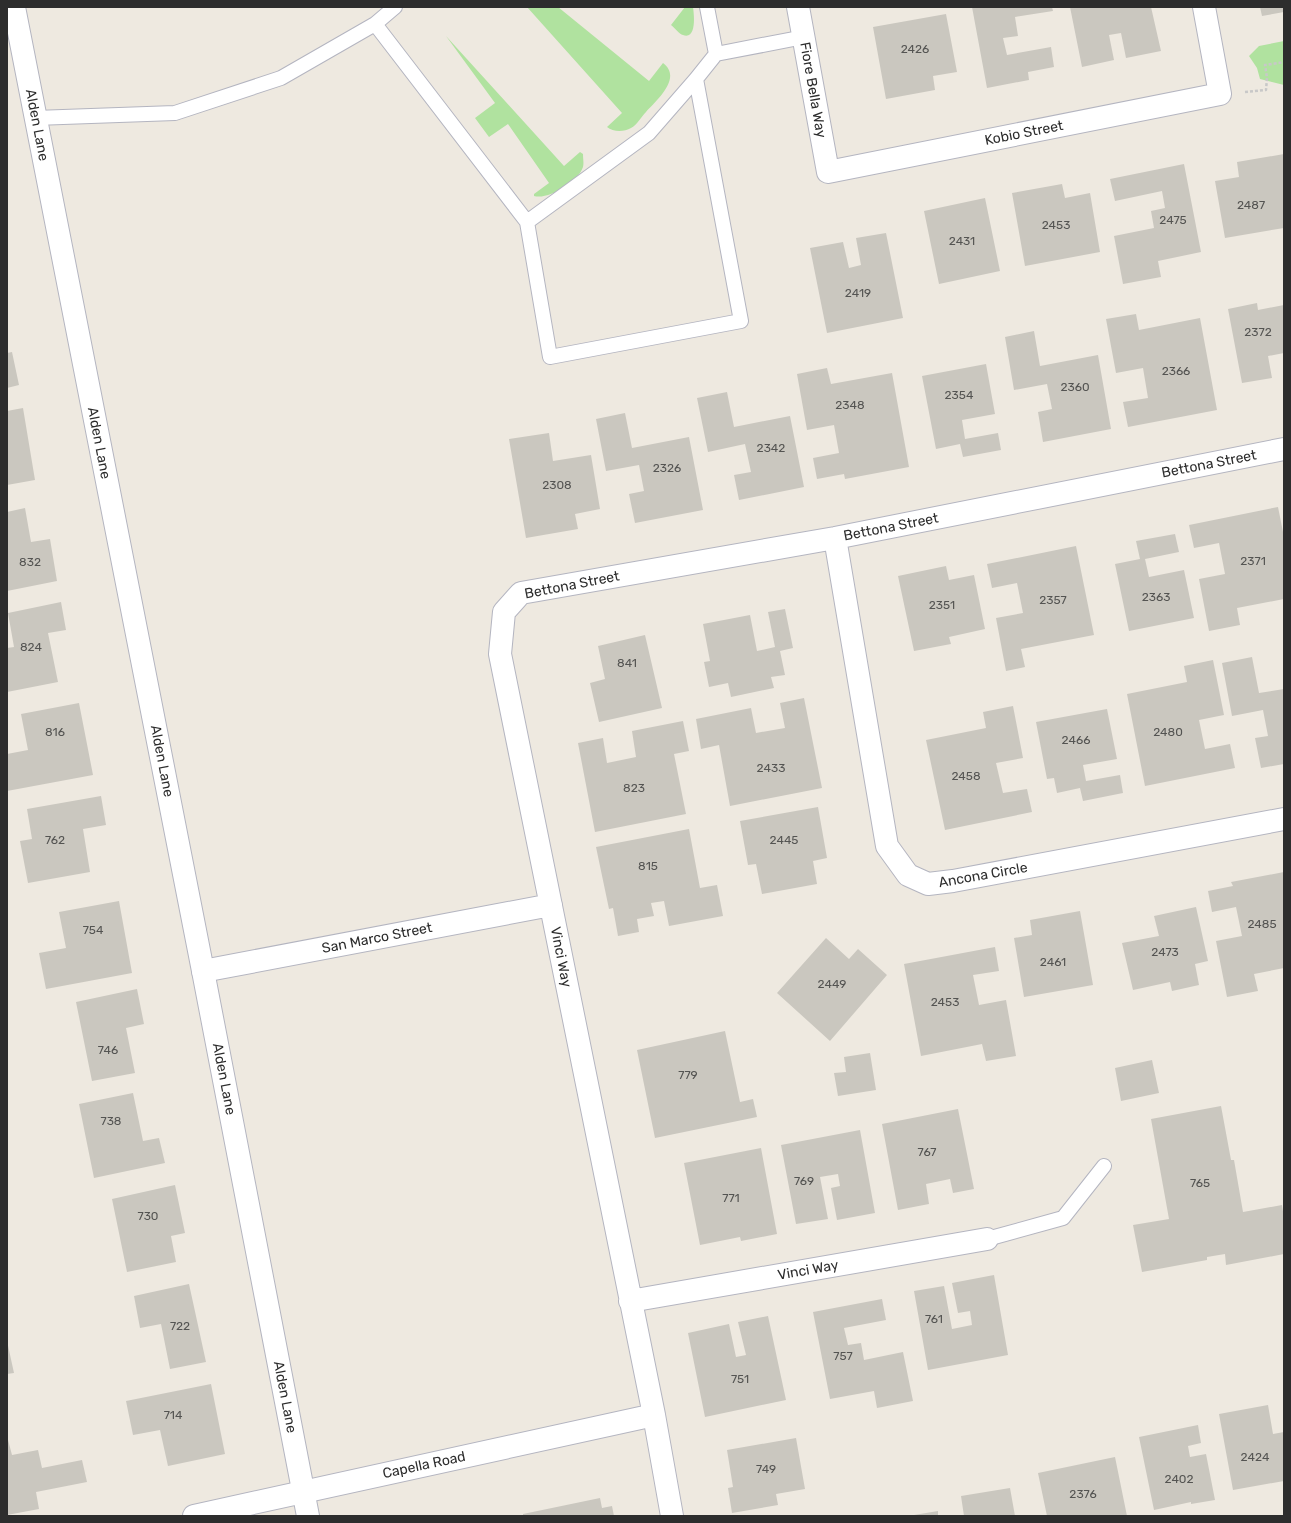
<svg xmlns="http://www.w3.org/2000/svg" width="1291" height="1523" font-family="Rubik,sans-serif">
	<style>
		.green { fill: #b0e29f }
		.building { fill: #cac7bf }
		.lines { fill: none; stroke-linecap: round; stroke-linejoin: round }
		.service-casing { stroke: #b4b5c0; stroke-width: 16 }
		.minor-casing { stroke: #b4b5c0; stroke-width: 24 }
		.tertiary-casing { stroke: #b4b5c0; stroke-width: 24 }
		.path { stroke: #c8c8c8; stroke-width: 2.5; stroke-dasharray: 3 2; stroke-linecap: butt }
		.service { stroke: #fff; stroke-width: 14 }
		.minor { stroke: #fff; stroke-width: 22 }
		.tertiary { stroke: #fff; stroke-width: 22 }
		.labels { text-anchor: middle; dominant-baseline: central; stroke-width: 3; stroke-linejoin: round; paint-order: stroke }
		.number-label { font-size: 12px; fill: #545452 }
		.street-label { font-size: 14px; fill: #2d2d2d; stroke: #fff }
	</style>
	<rect width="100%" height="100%" fill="#eee9e0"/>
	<path class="green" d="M527,7H558L649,81L663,63C683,78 656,101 646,112C641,117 637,125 631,128C624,132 613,132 607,127L622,113Z
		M685,7H693C694,14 697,40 683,35C679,34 675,28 671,25Z
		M446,36L564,166L580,152L583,154C583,159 584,163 583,167C578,182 549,200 534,196V194L549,183L508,124L489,137L475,118L495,103Z
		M1284,41V85L1260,79L1257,68L1249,56L1259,46Z"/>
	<path class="building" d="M972,7H1052L1053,11L1015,17L1018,36L1003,38L1007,55L1051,47L1054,67L1028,72L1029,80L987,88Z
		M1070,7H1151L1161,51L1126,58L1121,33L1109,35L1114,60L1082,67Z
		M1260,7H1284V12L1262,16Z
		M946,14L957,72L933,76L935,90L886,99L873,27Z
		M1284,154V228L1225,238L1215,181L1239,177L1237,162Z
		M1184,164L1201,252L1158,261L1161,277L1123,284L1114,236L1154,228L1151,211L1165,208L1162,191L1115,201L1110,179Z
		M1062,184L1065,198L1090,193L1100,252L1025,266L1012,193Z
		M985,198L1000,271L939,284L924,211Z
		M886,233L903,318L827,333L810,248L843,242L849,268L861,265L856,238Z
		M1257,303L1258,310L1284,305V353L1268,356L1272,378L1242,383L1228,309Z
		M1136,314L1139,330L1200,318L1217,410L1128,427L1123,402L1148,398L1143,368L1116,373L1106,319Z
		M1034,331L1040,366L1098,355L1111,429L1043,442L1038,412L1052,409L1047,384L1014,390L1005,337Z
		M12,352L19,385L7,388V353Z
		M986,364L995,414L962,420L965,439L998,433L1001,450L963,457L960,444L936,449L922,376Z
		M827,368L831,384L892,373L909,467L845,479L844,474L817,479L813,458L839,453L834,425L807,430L797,374Z
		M727,392L734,427L790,416L804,487L739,500L734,475L751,472L745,444L708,452L697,398Z
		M23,408L35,480L7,485V411Z
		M625,413L632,448L689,437L703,510L635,523L629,494L644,491L639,465L606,471L596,419Z
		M549,433L553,461L591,455L600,509L575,514L578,529L526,538L509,439Z
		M1278,507L1284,537V599L1237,608L1240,625L1209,631L1199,579L1225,574L1219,543L1194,548L1189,525Z
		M25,508L31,542L50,539L57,581L7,591V512Z
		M1175,534L1179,552L1145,559L1149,577L1184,570L1194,618L1129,631L1115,564L1140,559L1136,541Z
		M1076,546L1094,635L1021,649L1025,667L1006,671L996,618L1023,613L1017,583L992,588L987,564Z
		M946,566L949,580L974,575L985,629L949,637L951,644L914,651L898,576Z
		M61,602L66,630L48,633L58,682L7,692V648L14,647L8,613Z
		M785,609L793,648L780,651L785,675L771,677L774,688L731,697L728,683L709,687L704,662L710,661L703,624L750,615L757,651L775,647L768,612Z
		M645,635L662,708L599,722L590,683L605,679L598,646Z
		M1252,657L1259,693L1284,689V764L1261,768L1255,738L1268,736L1263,710L1232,716L1222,663Z
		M1213,660L1224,715L1199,720L1205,749L1230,744L1235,768L1145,786L1127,694L1187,682L1184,666Z
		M804,698L822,788L730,806L719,745L701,749L696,719L751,708L756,733L785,728L780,703Z
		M79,703L93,775L7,791V754L28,750L21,714Z
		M1013,706L1023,758L996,763L1003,793L1027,789L1032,812L945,830L926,740L986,728L983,712Z
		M1107,709L1117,759L1083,765L1086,781L1120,775L1123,793L1083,801L1080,788L1057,793L1054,778L1047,779L1036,722Z
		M683,721L689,751L674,754L686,814L595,832L578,743L603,738L607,763L636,757L632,731Z
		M101,796L106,825L83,829L90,872L28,883L20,841L32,839L27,809Z
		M818,807L827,858L813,861L817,884L762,894L756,864L748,865L740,821Z
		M689,829L700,888L717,885L723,916L669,926L664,901L651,903L654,916L637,919L639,932L618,936L613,908L609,909L596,847Z
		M1284,872V968L1254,974L1258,991L1227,997L1216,941L1242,936L1236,907L1212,912L1208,891L1233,886L1231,882Z
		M119,901L132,973L46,989L39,953L66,948L59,912Z
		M1196,907L1208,961L1195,964L1199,985L1172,991L1170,982L1133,990L1122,943L1159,936L1154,916Z
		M1080,911L1093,985L1024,997L1014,938L1032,935L1030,920Z
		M826,938L849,959L858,949L887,975L830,1041L777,993Z
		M995,947L999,971L973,975L979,1005L1006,1000L1016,1056L986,1061L982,1044L921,1056L904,964Z
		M137,989L144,1024L126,1028L135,1073L92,1081L76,1002Z
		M725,1031L740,1102L753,1099L757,1117L655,1138L637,1050Z
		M870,1053L876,1090L838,1096L834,1073L846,1072L844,1057Z
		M1152,1060L1159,1093L1121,1101L1115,1068Z
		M133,1093L143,1141L159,1138L165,1163L94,1178L79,1104Z
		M1221,1106L1231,1160H1234L1243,1212L1282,1205L1284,1218V1254L1226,1265L1225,1254L1207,1257V1260L1142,1272L1133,1225L1169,1219L1151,1119Z
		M958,1109L974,1189L953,1193L950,1179L926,1184L929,1204L898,1210L882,1124Z
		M860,1130L875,1213L837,1220L831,1188L840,1186L838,1174L820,1177L828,1219L796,1224L781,1145Z
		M761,1148L777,1234L741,1241L740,1237L700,1245L684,1163Z
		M175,1185L185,1233L171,1236L176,1262L127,1272L112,1199Z
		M994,1275L1008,1355L928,1370L914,1291L944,1286L952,1329L972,1325L970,1311L958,1313L952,1283Z
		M189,1284L206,1362L170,1369L161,1324L140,1328L134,1296Z
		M882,1299L886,1320L844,1328L848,1345L861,1343L864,1360L903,1352L913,1401L877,1408L874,1391L830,1399L813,1312Z
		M768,1316L786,1400L705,1417L688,1333L729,1324L736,1357L746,1355L738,1322Z
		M7,1341L14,1373L7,1374Z
		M211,1384L225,1454L168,1466L160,1430L133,1435L126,1401Z
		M1268,1405L1273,1434L1284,1432V1481L1233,1490L1219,1414Z
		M1198,1425L1201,1443L1188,1446L1190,1457L1206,1454L1215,1500L1191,1504V1502L1154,1510L1139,1437Z
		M7,1436L12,1455L38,1450L42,1468L82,1460L87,1482L36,1492L39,1509L7,1515Z
		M796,1438L805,1489L776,1494L778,1505L732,1513L728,1488L733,1487L727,1450Z
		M1115,1457L1127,1516H1047L1038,1473Z
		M1010,1488L1015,1516H964L961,1496Z
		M600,1498L602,1508L612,1506L614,1516H523V1514Z
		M938,1511V1516H914V1515Z"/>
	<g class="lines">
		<g class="service-casing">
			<path id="service" d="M395,7L375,24L527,222L649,133L696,79L716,54L804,37
				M707,7L716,54
				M35,118L175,113L281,78L375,24
				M527,222L550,357L741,321L696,79
				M987,1239L1063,1218L1104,1166"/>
		</g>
		<g class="minor-casing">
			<path id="minor" d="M798,7L828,172L1220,94L1204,7
				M835,538L887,846L908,875L928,884L953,881L1284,819
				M203,971L551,905
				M630,1301L987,1239
				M194,1516L654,1415
				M672,1516L654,1415L500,654L504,612L521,593L835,538L1284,449"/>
		</g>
		<g class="tertiary-casing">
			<path id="tertiary" d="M14,7L203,971L308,1516"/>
		</g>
		<path class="path" d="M1245,92L1266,90L1267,78L1265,65L1284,62"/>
		<use href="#service" class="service"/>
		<use href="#minor" class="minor"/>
		<use href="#tertiary" class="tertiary"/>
	</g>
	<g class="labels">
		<g class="number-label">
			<text x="915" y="49">2426</text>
			<text x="1251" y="205">2487</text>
			<text x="1173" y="220">2475</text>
			<text x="1056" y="225">2453</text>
			<text x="962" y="241">2431</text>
			<text x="858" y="293">2419</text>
			<text x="1258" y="332">2372</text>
			<text x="1176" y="371">2366</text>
			<text x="1075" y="387">2360</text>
			<text x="959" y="395">2354</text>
			<text x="850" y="405">2348</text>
			<text x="771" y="448">2342</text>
			<text x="667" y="468">2326</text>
			<text x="557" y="485">2308</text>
			<text x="1253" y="561">2371</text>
			<text x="30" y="562">832</text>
			<text x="1156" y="597">2363</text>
			<text x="1053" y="600">2357</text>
			<text x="942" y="605">2351</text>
			<text x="31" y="647">824</text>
			<text x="627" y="663">841</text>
			<text x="55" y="732">816</text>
			<text x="1168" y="732">2480</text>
			<text x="1076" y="740">2466</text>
			<text x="771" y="768">2433</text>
			<text x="966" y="776">2458</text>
			<text x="634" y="788">823</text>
			<text x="55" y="840">762</text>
			<text x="784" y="840">2445</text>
			<text x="648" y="866">815</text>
			<text x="1262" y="924">2485</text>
			<text x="93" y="930">754</text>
			<text x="1165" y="952">2473</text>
			<text x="1053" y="962">2461</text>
			<text x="832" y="984">2449</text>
			<text x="945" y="1002">2453</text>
			<text x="108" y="1050">746</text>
			<text x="688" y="1075">779</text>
			<text x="111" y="1121">738</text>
			<text x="927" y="1152">767</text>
			<text x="804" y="1181">769</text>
			<text x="1200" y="1183">765</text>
			<text x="731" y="1198">771</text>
			<text x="148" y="1216">730</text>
			<text x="934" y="1319">761</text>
			<text x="180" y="1326">722</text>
			<text x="843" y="1356">757</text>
			<text x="740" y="1379">751</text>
			<text x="173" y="1415">714</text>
			<text x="1255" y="1457">2424</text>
			<text x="766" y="1469">749</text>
			<text x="1179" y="1479">2402</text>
			<text x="1083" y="1494">2376</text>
		</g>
		<g class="street-label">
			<text transform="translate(813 90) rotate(80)">Fiore Bella Way</text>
			<text transform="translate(37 125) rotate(79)">Alden Lane</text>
			<text transform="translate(1024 133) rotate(-11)">Kobio Street</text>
			<text transform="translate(99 443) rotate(79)">Alden Lane</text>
			<text transform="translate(1209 464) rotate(-11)">Bettona Street</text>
			<text transform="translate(891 527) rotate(-11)">Bettona Street</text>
			<text transform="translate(572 585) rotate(-11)">Bettona Street</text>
			<text transform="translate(162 761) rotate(79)">Alden Lane</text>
			<text transform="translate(983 875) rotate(-10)">Ancona Circle</text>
			<text transform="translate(377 938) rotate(-11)">San Marco Street</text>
			<text transform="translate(561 957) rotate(79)">Vinci Way</text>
			<text transform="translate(224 1079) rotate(79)">Alden Lane</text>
			<text transform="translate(808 1270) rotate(-10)">Vinci Way</text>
			<text transform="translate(285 1397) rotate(79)">Alden Lane</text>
			<text transform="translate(424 1465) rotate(-12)">Capella Road</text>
		</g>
	</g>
	<rect width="1291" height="1523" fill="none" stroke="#2d2d2d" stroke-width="16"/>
</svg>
